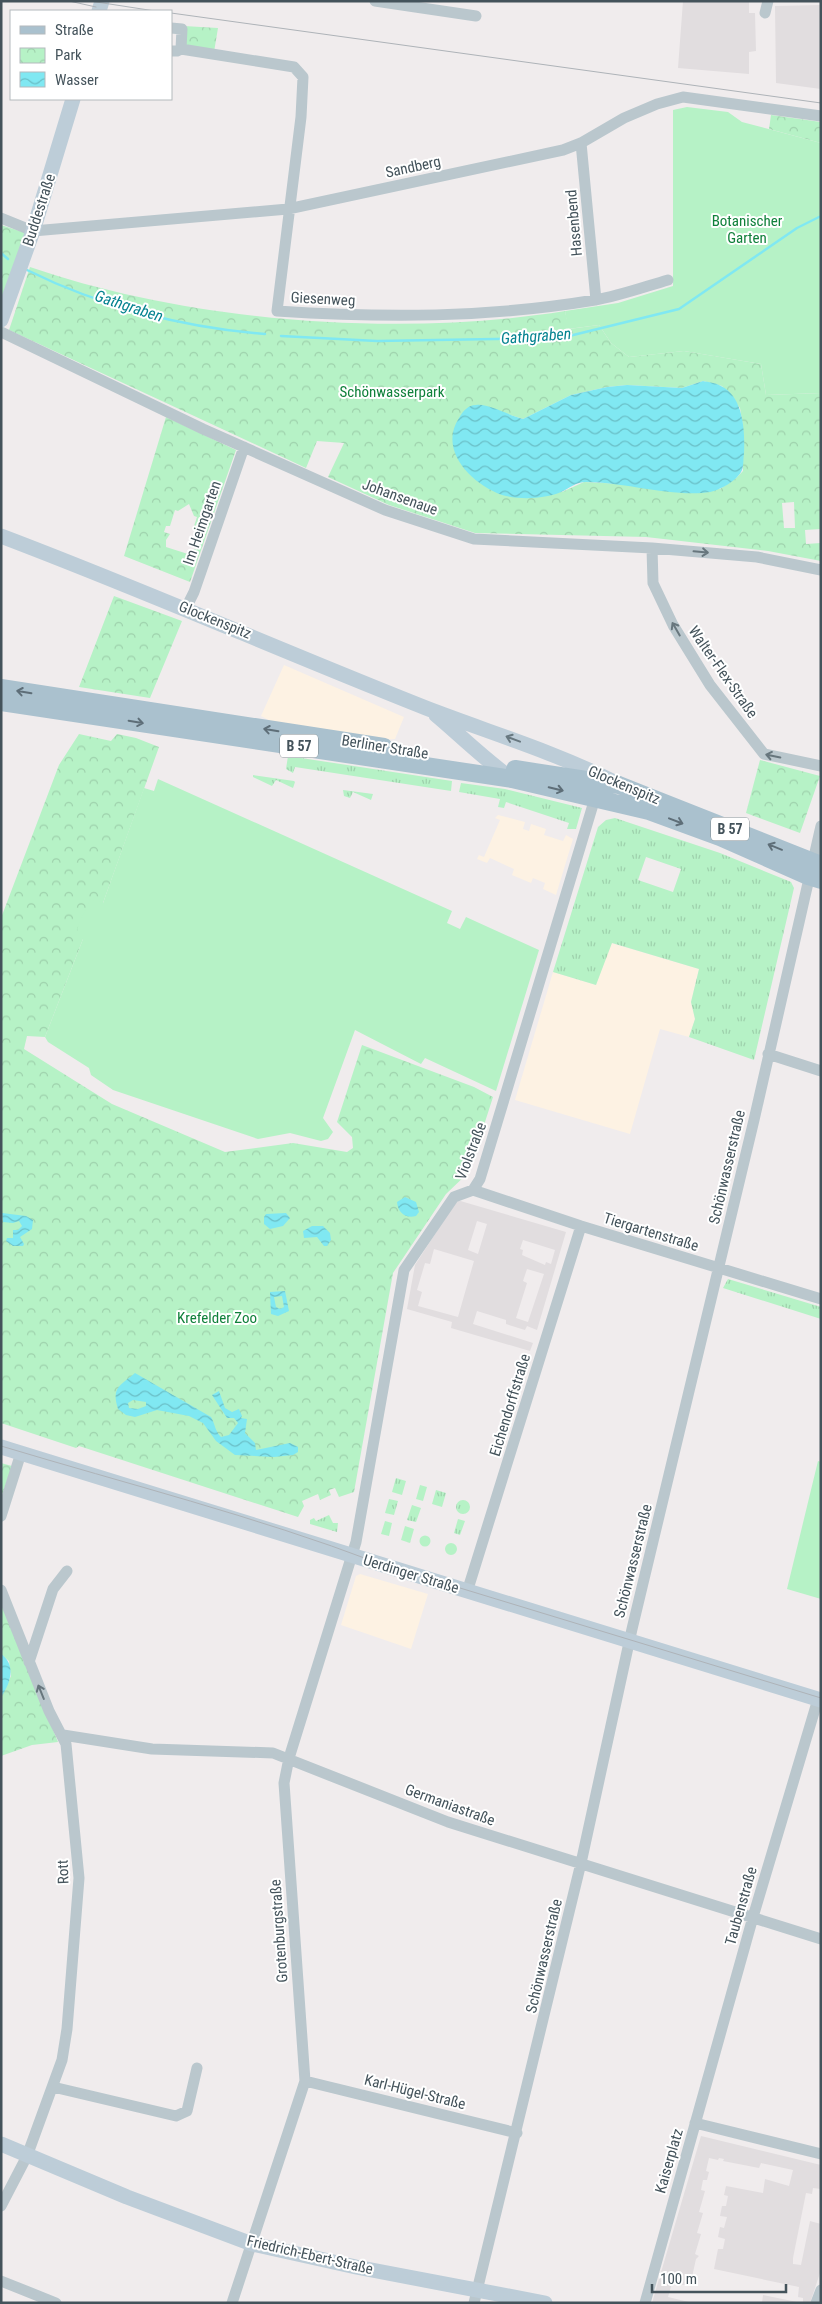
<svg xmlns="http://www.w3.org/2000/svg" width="822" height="2304" font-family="'Roboto Condensed',sans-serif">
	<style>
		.commercial { fill: #fdf2e3 }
		.education { fill: #e1dddf; fill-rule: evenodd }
		.grass { fill: url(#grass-tufts); fill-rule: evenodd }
		.park { fill: url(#park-crowns); fill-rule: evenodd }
		.garden { fill: #b6f2c6 }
		.water { fill: url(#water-waves); fill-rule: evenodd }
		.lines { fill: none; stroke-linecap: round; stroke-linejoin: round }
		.stream { stroke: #80e8f2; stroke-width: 2.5 }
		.street { stroke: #bac7cd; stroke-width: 11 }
		.secondary { stroke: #bdcdd8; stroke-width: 15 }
		.primary { stroke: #aac1ce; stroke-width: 18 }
		.tram { stroke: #aeb3b8; stroke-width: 1 }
		.oneway { stroke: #67767d }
		.oneway2 { stroke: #5e6e78 }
		.oneway3 { stroke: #687880 }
		.labels { text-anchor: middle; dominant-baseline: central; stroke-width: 4; stroke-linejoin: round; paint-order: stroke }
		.shield { fill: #fff; stroke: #7c878c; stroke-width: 1 }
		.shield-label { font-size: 14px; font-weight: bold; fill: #44535b }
		.street-label { font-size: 15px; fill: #44535b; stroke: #fff }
		.park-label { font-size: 15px; fill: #10813b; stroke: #fff }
		.water-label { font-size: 16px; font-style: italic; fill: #058390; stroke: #fff }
	</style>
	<defs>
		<pattern id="grass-tufts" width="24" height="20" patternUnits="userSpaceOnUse" patternTransform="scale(1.25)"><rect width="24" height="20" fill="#b6f2c6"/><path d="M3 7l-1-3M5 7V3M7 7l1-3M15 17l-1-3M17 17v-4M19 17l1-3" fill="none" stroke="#9ed1ac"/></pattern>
		<pattern id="park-crowns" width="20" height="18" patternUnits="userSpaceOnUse" patternTransform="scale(1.25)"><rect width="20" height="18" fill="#b6f2c6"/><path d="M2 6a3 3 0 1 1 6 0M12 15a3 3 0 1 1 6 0" fill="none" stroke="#9ed1ac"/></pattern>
		<pattern id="water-waves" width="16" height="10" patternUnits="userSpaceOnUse" patternTransform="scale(1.25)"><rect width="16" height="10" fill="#80e8f2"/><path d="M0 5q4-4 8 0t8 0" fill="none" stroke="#6abfc7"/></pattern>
	</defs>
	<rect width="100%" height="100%" fill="#f0eced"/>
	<path class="commercial" d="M284,665L404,717L395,739L382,740L274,723L261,716Z
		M498,815L525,822L523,829L529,831L531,824L546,829L544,835L563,841L566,835L573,839L556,895L543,889L545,883L533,878L531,883L512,875L514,869L490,858L487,863L477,859L479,855L484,857L500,820L495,818Z
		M611,943L699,969L691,1002L695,1019L689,1037L660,1029L630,1134L515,1100L553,972L596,985Z
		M360,1574L428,1594L411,1649L341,1625L356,1576Z"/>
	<path class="education" d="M683,1H749V13H755L756,51L749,52V74L678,68Z
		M821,5V89L776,83L775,6Z
		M457,1200L566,1232L537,1330L527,1326L525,1330L506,1324V1320L477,1311L473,1324L533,1343L530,1351L451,1328L452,1322L407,1309L415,1265ZM477,1221L487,1224L478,1254L468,1250ZM523,1240L555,1250L551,1264L546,1262L545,1265L522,1255L523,1250L520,1249ZM434,1249L474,1261L458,1317L418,1306L422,1292L417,1290L425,1263L430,1264ZM527,1269L544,1274L528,1322L516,1318L527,1283L523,1281Z
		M701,2136L821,2165V2189L813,2188L812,2194L806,2193L793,2258V2264L801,2265L810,2221L821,2224V2270L810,2303H803V2298L798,2297L799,2287L714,2269L718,2249H723L725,2239L718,2237L720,2227L724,2228L727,2217L720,2216L722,2206H726L728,2196L724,2195L726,2186L763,2193L765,2179L789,2186L793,2170L761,2163L759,2168L723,2161L724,2159L719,2158L718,2160L709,2158L706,2171L709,2172L707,2180H703L701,2190L705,2191L699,2212L703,2213L697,2233L701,2234L695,2254L699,2256L696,2259L690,2286L672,2283L668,2297L693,2303H652Z
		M763,2295L797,2302L800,2303H762Z"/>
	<path class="grass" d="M288,756L452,781L451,791L295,767L293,773L286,769Z
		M253,775L294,781L295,782L293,788L276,780L272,786L253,777Z
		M461,783L505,789L582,808L576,829H567L569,823L506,802L504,808L498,807L500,799L459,792Z
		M343,790L373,794L371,800L353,792L350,798L344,796Z
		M615,818L720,853L791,882L794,888L754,1060L689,1037L695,1019L691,1002L699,969L612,943L596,985L553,972L598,827L606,820ZM646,857L681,869L673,892L638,880Z
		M728,1279L821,1307V1319L723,1288Z
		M396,1478L406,1481L402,1495L392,1492Z
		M420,1485L427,1487L423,1501L416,1499Z
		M436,1490L446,1493L442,1507L432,1504Z
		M389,1499L398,1501L394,1515L385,1513Z
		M456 1507a7 7 0 1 1 14 0a7 7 0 1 1-14 0Z
		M412,1505L421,1508L416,1522L407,1520Z
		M329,1515L333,1523H338L337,1532L310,1524V1520L314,1518L316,1521Z
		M458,1519L465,1521L460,1535L454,1533Z
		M385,1521L392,1523L389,1536L381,1534Z
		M405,1526L414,1529L410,1543L401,1540Z
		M419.5 1541a5.5 5.5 0 1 1 11 0a5.5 5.5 0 1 1-11 0Z
		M445 1549a6 6 0 1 1 12 0a6 6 0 1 1-12 0Z"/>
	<path class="park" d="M184,26L218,28L214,52L184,47Z
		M771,115L821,122V143L769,129Z
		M1,225L26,233L1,308Z
		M30,267C190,322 398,338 565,311L569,329L599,325L611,343L629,357L684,351L761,364L766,395L821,393V529L805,530L806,544L821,543V561L768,551L646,537L475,533L389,505L328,477L344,443L317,441L306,468L9,330ZM703,381L722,386L740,408L743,426V471L736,478L720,489L584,482L562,492L495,410L523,419L571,395L607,387L627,385L682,388ZM794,502L795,528H784L782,503Z
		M166,417L236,450L190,582L124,556ZM189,504L194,516L197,517L193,529L202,532L197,550L194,549L191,555L166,547V540L170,534L164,532L166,526H170L175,510L178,511Z
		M114,596L182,621L150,698L79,687Z
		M79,734L111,741L117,734L136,738L159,747L103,903L83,939L45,1037L27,1036L24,1049L112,1104L225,1152L293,1143L347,1152L353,1148L352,1137L337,1122L362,1045L474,1087L493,1097L469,1172L446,1194L393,1273L354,1492L339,1497L335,1488L329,1490L331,1495L320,1500L318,1494L302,1501L304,1506L298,1517L79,1446L76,1448L1,1423V918L59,765Z
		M760,760L820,776L800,833L746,813Z
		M1,1463L12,1466L1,1498Z
		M1,1601L58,1742L32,1745L1,1756V1697L11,1676L9,1661L1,1654Z"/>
	<path class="garden" d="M687,107L728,112L742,122L821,143V393L766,395L761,364L684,351L629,357L611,343L599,325L568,329L565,311L618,303L673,286V110Z
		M158,779L452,911L447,923L460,929L466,917L539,950L496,1091L425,1058L421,1064L355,1030L323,1118L333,1132L328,1139L321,1141L290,1133L258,1139L113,1090L91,1075L89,1068L48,1042L45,1037L83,939L77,929L90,899L103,903L144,788L154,791Z
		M818,1461L821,1462V1599L787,1589Z"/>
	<path class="water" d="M703,381C708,382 716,383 721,386C744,397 745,432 744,454C743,459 744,468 741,472C736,481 720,490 710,492C675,498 624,482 586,482C576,482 570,488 561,492C545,499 519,500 502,495C471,484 438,450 459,418C463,411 468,405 476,405C488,403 510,416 523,419L571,395L607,387L627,385L682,388Z
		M405,1197L416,1202L419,1212L416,1216C406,1219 398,1213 397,1202Z
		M2,1213L26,1216L33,1220L32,1229L20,1237L24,1244L23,1246H13L6,1241L7,1238H13V1230H18L22,1226L19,1221L13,1223L3,1222Z
		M286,1213L290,1218L283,1226L270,1229L264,1224V1217L266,1214Z
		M312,1226H323L330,1233L331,1240L327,1246H324L317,1237L304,1238L303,1231Z
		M285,1291L289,1311L278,1316L271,1314L270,1292ZM282,1296L284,1307L280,1309L276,1307L274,1297Z
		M135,1373L211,1417C215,1424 215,1431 221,1437L229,1435L238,1423L234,1418H227L212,1395L219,1391L225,1408L232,1412L239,1409L242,1416L241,1418L247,1419L245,1433L255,1443L256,1450L290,1443L298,1447V1452L293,1455L274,1457L235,1455L216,1441L203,1423L189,1416L157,1410L135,1417L126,1415L118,1409C111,1387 120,1386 135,1373ZM133,1400L146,1402V1406L138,1409L129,1408L128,1403Z
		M1,1654C17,1665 10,1684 1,1697Z"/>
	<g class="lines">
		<path class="stream" d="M1,253L8,259
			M27,270C99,306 185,328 265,334
			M281,336L377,341L561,338L679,309L797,228L821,216"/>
		<path class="street" d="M375,1L476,16
			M765,13L768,1
			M171,28L182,29L181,49L177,51H171
			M181,49L294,67L303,77L301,117L277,311C385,318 487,318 595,300C619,296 644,287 668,280
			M581,143L596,300
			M1,218L33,231L288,209L563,150L581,143L624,118L657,104L683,97L821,116
			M1,332L203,429L385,510L474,539L652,548L757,557L821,570
			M652,548L653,583L673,625L710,685L764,754L821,766
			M186,608L194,592L244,447
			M768,1054L821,1071
			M473,1190L581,1226L821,1299
			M1,1516L21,1453
			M1,1590L49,1711L66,1744L79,1878L67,2029L62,2060L27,2156L1,2206
			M467,1592L581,1226
			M29,1662L53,1589L67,1571
			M63,1735L152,1749L273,1753L448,1822L821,1939
			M305,2081L517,2133
			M53,2087L176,2116L187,2111L197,2068
			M695,2123L821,2154
			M1,2281L56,2303
			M232,2303L305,2081L284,1783L289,1758L356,1542L404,1270L454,1197L473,1190L480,1179L595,798
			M474,2303L581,1863L632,1629L754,1120L821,826
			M645,2303L753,1917L818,1699
			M816,2303L821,2290"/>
		<path class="secondary" d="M99,11L102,1
			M1,320L33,231L73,99
			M1,536C144,590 284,652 426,708C488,732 552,751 612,781
			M436,715C461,736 485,760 512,779
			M1,1447L821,1700
			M1,2144L127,2197L252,2244L356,2267L545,2303"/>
		<path class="primary" d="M1,688L384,747
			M1,702L512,779L649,811L720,837L808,876L821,880
			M515,769L619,785L821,865"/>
		<path class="tram" d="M69,1L96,7
			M90,1L155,11
			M171,13L821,103
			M1,1446C127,1484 255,1516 378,1563L821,1698"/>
	</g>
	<defs><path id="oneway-shaft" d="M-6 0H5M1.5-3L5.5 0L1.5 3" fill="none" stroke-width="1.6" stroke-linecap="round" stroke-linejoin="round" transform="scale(1.25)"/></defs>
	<g class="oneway">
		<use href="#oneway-shaft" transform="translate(701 552) rotate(5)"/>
		<use href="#oneway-shaft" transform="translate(676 629) rotate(-120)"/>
		<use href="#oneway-shaft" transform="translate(773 756) rotate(-168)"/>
		<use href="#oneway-shaft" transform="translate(41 1692) rotate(-112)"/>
	</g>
	<g class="oneway2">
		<use href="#oneway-shaft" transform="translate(24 692) rotate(-171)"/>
		<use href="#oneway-shaft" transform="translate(136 722) rotate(10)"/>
		<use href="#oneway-shaft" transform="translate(271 730) rotate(-171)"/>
		<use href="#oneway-shaft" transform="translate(556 789) rotate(13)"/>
		<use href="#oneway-shaft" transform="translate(676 821) rotate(21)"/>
		<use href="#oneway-shaft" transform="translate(775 847) rotate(-158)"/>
	</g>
	<use class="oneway3" href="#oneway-shaft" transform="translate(513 739) rotate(-159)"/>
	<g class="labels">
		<g class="shield">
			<rect x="280" y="734.5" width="38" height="23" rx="4"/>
			<rect x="711" y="817.5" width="38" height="23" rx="4"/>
		</g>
		<g class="shield-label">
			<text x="299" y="746">B 57</text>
			<text x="730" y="829">B 57</text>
		</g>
		<g class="street-label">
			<text transform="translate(413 167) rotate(-12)">Sandberg</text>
			<text transform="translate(39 210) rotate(-72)">Buddestraße</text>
			<text transform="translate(574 223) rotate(-95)">Hasenbend</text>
			<text transform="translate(323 299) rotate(3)">Giesenweg</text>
			<text transform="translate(400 497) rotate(20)">Johansenaue</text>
			<text transform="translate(202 523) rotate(-71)">Im Heimgarten</text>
			<text transform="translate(215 620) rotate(22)">Glockenspitz</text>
			<text transform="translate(723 672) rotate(55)">Walter-Flex-Straße</text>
			<text transform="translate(385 747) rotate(9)">Berliner Straße</text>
			<text transform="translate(624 785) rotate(23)">Glockenspitz</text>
			<text transform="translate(471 1151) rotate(-69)">Violstraße</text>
			<text transform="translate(727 1167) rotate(-77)">Schönwasserstraße</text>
			<text transform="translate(651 1232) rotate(17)">Tiergartenstraße</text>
			<text transform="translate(510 1405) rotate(-73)">Eichendorffstraße</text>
			<text transform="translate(633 1561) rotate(-76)">Schönwasserstraße</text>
			<text transform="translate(411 1574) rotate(17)">Uerdinger Straße</text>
			<text transform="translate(450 1805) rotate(20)">Germaniastraße</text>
			<text transform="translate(63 1872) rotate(-92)">Rott</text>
			<text transform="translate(741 1906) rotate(-74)">Taubenstraße</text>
			<text transform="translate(279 1931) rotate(-94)">Grotenburgstraße</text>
			<text transform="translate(544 1956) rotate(-77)">Schönwasserstraße</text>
			<text transform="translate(415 2092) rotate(14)">Karl-Hügel-Straße</text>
			<text transform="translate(669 2161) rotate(-74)">Kaiserplatz</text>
			<text transform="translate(310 2255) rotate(13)">Friedrich-Ebert-Straße</text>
		</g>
		<g class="park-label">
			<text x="747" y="221">Botanischer<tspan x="747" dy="17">Garten</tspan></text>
			<text x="392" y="392">Schönwasserpark</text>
			<text x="217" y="1318">Krefelder Zoo</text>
		</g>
		<g class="water-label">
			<text transform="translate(129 306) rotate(18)">Gathgraben</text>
			<text transform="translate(536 336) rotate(-4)">Gathgraben</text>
		</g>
	</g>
	<rect width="822" height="2304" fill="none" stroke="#44535b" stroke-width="5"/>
	<rect x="10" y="10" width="162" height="90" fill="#ffffff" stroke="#b4babd"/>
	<rect x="20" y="26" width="25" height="8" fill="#aac1ce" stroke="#b4babd"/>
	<text x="55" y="35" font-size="15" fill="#44535b">Straße</text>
	<rect x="20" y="48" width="25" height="15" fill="url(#park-crowns)" stroke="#b4babd"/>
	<text x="55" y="60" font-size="15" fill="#44535b">Park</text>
	<rect x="20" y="72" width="25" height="15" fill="url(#water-waves)" stroke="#b4babd"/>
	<text x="55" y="85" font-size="15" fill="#44535b">Wasser</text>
	<path d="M652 2284v8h134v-8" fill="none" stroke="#44535b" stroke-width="2.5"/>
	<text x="660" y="2284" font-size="15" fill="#44535b" stroke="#ffffff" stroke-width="4" paint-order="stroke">100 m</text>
</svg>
